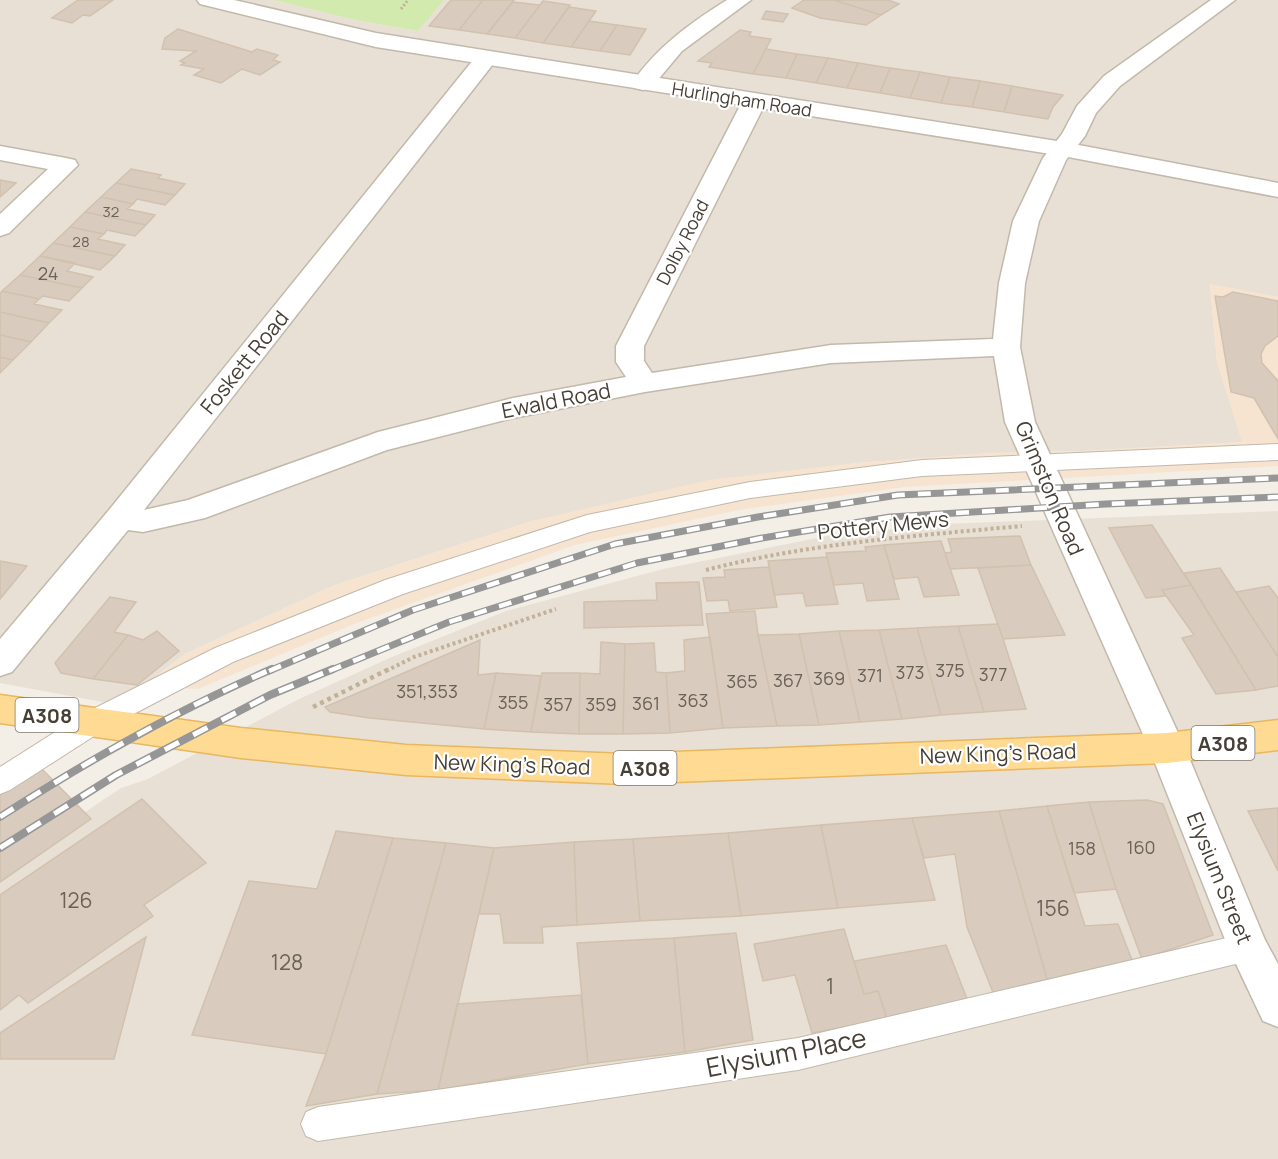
<svg xmlns="http://www.w3.org/2000/svg" width="1278" height="1159" font-family="Manrope,sans-serif">
	<style>
		.residential { fill: #e8e0d4 }
		.commercial { fill: #f7e4d0 }
		.green { fill: #d2eaad }
		.building { fill: #d9ccbe; stroke: #d1c1ae; stroke-width: 1.5 }
		.lines { fill: none; stroke-linecap: round; stroke-linejoin: round }
		.service-casing { stroke: #c2b9ab; stroke-width: 2 }
		.minor-casing { stroke: #c2b9ab; stroke-width: 3 }
		.tertiary-casing { stroke: #c2b9ab; stroke-width: 3 }
		.primary-casing { stroke: #e8b75f; stroke-width: 3 }
		.path-far2 { stroke: #c2b199; stroke-width: 3; stroke-dasharray: 2 2; stroke-linecap: butt }
		.path-far1 { stroke: #c2b199; stroke-width: 4; stroke-dasharray: 3 3; stroke-linecap: butt }
		.path { stroke: #c2b199; stroke-width: 4.5; stroke-dasharray: 4 4; stroke-linecap: butt }
		.service { fill: #fff; fill-rule: evenodd }
		.minor { fill: #fff; fill-rule: evenodd }
		.tertiary { fill: #fff; fill-rule: evenodd }
		.primary { fill: #ffda93; fill-rule: evenodd }
		.rail-far1-casing { stroke: #969696; stroke-width: 7 }
		.rail-casing { stroke: #969696; stroke-width: 8 }
		.rail-far1 { stroke: #fff; stroke-width: 4.5; stroke-dasharray: 13; stroke-linecap: butt }
		.rail { stroke: #fff; stroke-width: 5; stroke-dasharray: 16; stroke-linecap: butt }
		.labels { text-anchor: middle; dominant-baseline: central; stroke-width: 4.5; stroke-linejoin: round; paint-order: stroke }
		.far-number-label { font-size: 15px; fill: #6b6257 }
		.far-street-label { font-size: 18px; fill: #463f35; stroke: #fff }
		.number-label { font-size: 18px; fill: #6b6257 }
		.shield { fill: #fff; stroke: #7e7972; stroke-width: 1.5 }
		.shield-label { font-size: 20px; font-weight: bold; fill: #463f35 }
		.street-label { font-size: 21px; fill: #463f35; stroke: #fff }
		.near-number-label { font-size: 21px; fill: #6b6257 }
		.near-street-label { font-size: 26px; fill: #463f35; stroke: #fff }
	</style>
	<rect width="100%" height="100%" fill="#f4efe6"/>
	<path class="residential" d="M0,0H273L355,20L418,31L444,0H1278V297L1210,285L1217,362L1243,442L1082,451L992,453L856,463L532,521L335,585L185,654L142,687L113,704L0,683Z
		M1278,511V1159H0V869L121,788L148,779L299,699L392,657L506,611L663,569L827,536L944,524Z"/>
	<path class="commercial" d="M1210,284L1278,297V466L905,487L739,510L575,545L354,624L198,689L142,687L185,654L335,585L532,521L709,480L856,463L992,453L1082,451L1242,442L1217,362Z"/>
	<path class="green" d="M273,0H444L418,31L355,20Z"/>
	<path class="building" d="M78,0H113L90,16L83,15L72,23L52,18Z
		M451,0H483L459,30L429,26Z
		M483,0H514L487,34L459,30Z
		M804,0H834L881,15L866,25L820,18L792,8Z
		M834,0H888L899,4L881,15Z
		M543,1L570,5L543,43L515,38Z
		M513,2L540,5L515,38L487,34Z
		M569,7L596,11L571,47L543,43Z
		M766,11L788,14L783,22L762,19Z
		M589,21L617,25L600,51L571,47Z
		M617,25L646,29L630,55L600,51Z
		M178,29L252,52L257,49L278,55L273,60L280,62L260,75L242,69L221,83L194,75L204,69L181,65L185,63L180,61L196,51L162,49L165,38Z
		M740,30L751,32L749,36L771,39L753,74L709,67L712,63L698,61Z
		M766,49L797,54L786,78L753,74Z
		M797,54L828,58L816,83L786,78Z
		M828,58L858,63L847,88L816,83Z
		M858,63L890,68L880,93L847,88Z
		M890,68L920,72L910,98L880,93Z
		M920,72L950,77L941,103L910,98Z
		M950,77L980,81L972,107L941,103Z
		M980,81L1012,86L1004,112L972,107Z
		M1012,86L1063,95L1053,107L1048,119L1004,112Z
		M131,169L161,175L158,178L185,184L175,195L116,183Z
		M0,180L16,183L0,197Z
		M116,183L175,195L165,205L137,199L133,204L101,197Z
		M101,197L133,204L127,209L155,215L146,225L85,212Z
		M85,212L146,225L135,236L107,230L104,234L70,227Z
		M70,227L104,234L98,239L125,245L115,256L53,243Z
		M53,243L115,256L100,270L40,256Z
		M40,256L75,263L67,271L93,277L82,288L20,275Z
		M20,275L82,288L69,301L43,296L39,299L2,291Z
		M2,291L39,299L34,304L62,310L49,323L0,312V294Z
		M1233,292L1278,301V336L1265,346L1261,354L1262,363L1278,381V439L1254,398L1231,392L1215,296L1223,297Z
		M0,312L49,323L31,342L0,335Z
		M0,335L31,342L13,360L0,357Z
		M0,357L13,360L0,373Z
		M1152,525L1191,585L1162,590L1166,596L1146,598L1109,528Z
		M1020,536L1031,565L950,569L945,553L952,552L948,539Z
		M941,541L959,595L924,597L918,577L894,579L884,545Z
		M884,545L899,599L867,601L863,583L834,585L826,553L866,551L865,547Z
		M827,557L838,604L806,606L803,593L774,595L768,561Z
		M0,561L27,566L0,599Z
		M1031,565L1065,635L1003,639L978,568Z
		M769,567L777,607L730,611L728,600L707,601L703,578L725,577L724,570Z
		M1220,568L1278,657V686L1256,690L1184,573Z
		M699,582L703,625L584,628V602L657,600L656,583Z
		M1191,585L1256,690L1216,694L1182,638L1194,635L1162,590Z
		M1269,586L1278,598V657L1236,592Z
		M110,597L136,602L114,632L128,635L93,679L61,673L55,663Z
		M755,611L758,635L777,726L723,728L706,614Z
		M998,624L1003,639L1026,709L984,712L958,626Z
		M958,626L984,712L941,715L917,628Z
		M917,628L941,715L902,719L879,630Z
		M879,630L902,719L860,722L839,631Z
		M157,631L179,651L137,685L93,679L128,635L143,640Z
		M839,631L860,722L819,725L799,634Z
		M799,634L819,725L777,726L758,635Z
		M710,637L723,728L670,733L666,673L685,671L684,640Z
		M480,640L478,675L496,673L484,729L370,718L330,712L325,707Z
		M601,642L625,644L623,734H579L580,673L600,674Z
		M654,643L656,672L666,673L670,733L623,734L625,644Z
		M496,673L541,676L531,732L484,729Z
		M542,673H580L579,734L531,732Z
		M38,765L91,819L0,882V791Z
		M142,799L206,863L144,905L153,916L28,1003L19,995L0,1010V895Z
		M1147,800L1163,804L1213,935L1142,959L1116,889L1089,802Z
		M1089,802L1116,889L1074,893L1047,806Z
		M1047,806L1085,926L1118,924L1132,960L1049,986L999,811Z
		M1278,808V871L1248,811Z
		M999,811L1049,986L994,995L967,927L955,854L924,858L912,818Z
		M912,818L935,900L838,908L821,825Z
		M821,825L838,908L741,916L728,833Z
		M336,831L393,838L326,1054L192,1035L249,881L317,889Z
		M728,833L741,916L640,921L633,839Z
		M393,838L446,843L377,1094L306,1106L326,1054Z
		M633,839L640,921L577,925L574,842Z
		M574,842L577,925L542,927L543,943H504L500,914H479L494,848Z
		M446,843L494,848L438,1090L377,1094Z
		M844,929L864,994L878,991L887,1019L812,1033L795,975L763,981L754,944Z
		M736,933L753,1040L685,1052L674,938Z
		M146,937L114,1059H0V1033Z
		M674,938L685,1052L588,1064L577,943Z
		M946,945L969,1004L887,1019L878,991L864,994L854,961Z
		M581,995L588,1064L438,1090L457,1004Z"/>
	<g class="lines">
		<g class="service-casing">
			<path id="service" d="M1278,444V460L922,476L750,498L590,532L403,594L233,662L105,729L10,790L0,794V767L85,713L215,648L385,580L587,515L750,482L922,460Z
				M1248,933L1259,937L1264,947L1259,957L1248,961L798,1070L318,1141L306,1136L301,1124L306,1112L318,1107L798,1038Z"/>
		</g>
		<g class="minor-casing">
			<path id="minor" d="M727,0H751L682,51L651,88L643,90L635,88L632,83C657,47 690,23 727,0Z
				M1211,0H1235L1120,86L1096,113L1085,136L1066,160L1039,221L1025,283L1020,347L1035,422L1185,748L1265,940L1278,964V1027L1263,1021L1228,947L1149,748L1005,422L994,356L831,363L645,392L513,418L387,450L205,518L143,532L128,530L12,672L0,676V639L109,510L478,54L486,52L494,54L497,59L144,510L188,500L378,432L513,398L626,377L616,362V346L742,102L746,97L754,95L762,97L766,102L644,346V361L652,373L831,345L993,339L999,283L1013,221L1043,158L1062,134L1077,106L1104,76Z
				M0,146L66,158L75,160L78,165L9,233L0,236V214L48,169L0,160Z"/>
		</g>
		<g class="tertiary-casing">
			<path id="tertiary" d="M197,0H234L376,33L1063,142L1278,183V197L1063,156L376,47L200,4Z"/>
		</g>
		<g class="primary-casing">
			<path id="primary" d="M0,695L241,728L406,745L624,754L1167,733L1278,720V750L1167,763L624,784L406,775L241,758L0,723Z"/>
		</g>
		<path class="path-far2" d="M401,9L408,0"/>
		<path class="path-far1" d="M706,570C811,543 914,536 1022,526
			M386,671L414,657L556,609"/>
		<path class="path" d="M313,707L389,669"/>
		<use href="#service" class="service"/>
		<use href="#minor" class="minor"/>
		<use href="#tertiary" class="tertiary"/>
		<use href="#primary" class="primary"/>
		<g class="rail-far1-casing">
			<path id="rail-far1" d="M269,671L413,610L615,544L758,517L898,495L1278,478
				M329,671L449,622L637,563L762,538L890,517L1106,504L1278,497"/>
		</g>
		<g class="rail-casing">
			<path id="rail" d="M0,817C87,761 177,710 272,669
				M0,848L116,775L270,695L333,669"/>
		</g>
		<use href="#rail-far1" class="rail-far1"/>
		<use href="#rail" class="rail"/>
	</g>
	<g class="labels">
		<g class="far-number-label">
			<text x="111" y="211">32</text>
			<text x="81" y="241">28</text>
		</g>
		<g class="far-street-label">
			<text transform="translate(742 99) rotate(9)">Hurlingham Road</text>
			<text transform="translate(682 242) rotate(-63)">Dolby Road</text>
		</g>
		<g class="number-label">
			<text x="48" y="273">24</text>
			<text x="950" y="670">375</text>
			<text x="910" y="672">373</text>
			<text x="993" y="674">377</text>
			<text x="870" y="675">371</text>
			<text x="829" y="678">369</text>
			<text x="788" y="680">367</text>
			<text x="742" y="681">365</text>
			<text x="427" y="691">351,353</text>
			<text x="693" y="700">363</text>
			<text x="513" y="702">355</text>
			<text x="646" y="703">361</text>
			<text x="558" y="704">357</text>
			<text x="601" y="704">359</text>
			<text x="1141" y="847">160</text>
			<text x="1082" y="848">158</text>
		</g>
		<g class="shield">
			<rect x="15.5" y="698" width="63" height="34" rx="4.5"/>
			<rect x="1191.5" y="726" width="63" height="34" rx="4.5"/>
			<rect x="613.5" y="751" width="63" height="34" rx="4.5"/>
		</g>
		<g class="shield-label">
			<text x="47" y="715">A308</text>
			<text x="1223" y="743">A308</text>
			<text x="645" y="768">A308</text>
		</g>
		<g class="street-label">
			<text transform="translate(244 362) rotate(-51)">Foskett Road</text>
			<text transform="translate(556 400) rotate(-11)">Ewald Road</text>
			<text transform="translate(1050 488) rotate(67)">Grimston Road</text>
			<text transform="translate(883 525) rotate(-6)">Pottery Mews</text>
			<text transform="translate(998 753) rotate(-2)">New King's Road</text>
			<text transform="translate(512 764) rotate(2)">New King's Road</text>
			<text transform="translate(1220 878) rotate(68)">Elysium Street</text>
		</g>
		<g class="near-number-label">
			<text x="76" y="900">126</text>
			<text x="1053" y="908">156</text>
			<text x="287" y="962">128</text>
			<text x="830" y="986">1</text>
		</g>
		<g class="near-street-label">
			<text transform="translate(786 1052) rotate(-11)">Elysium Place</text>
		</g>
	</g>
</svg>
